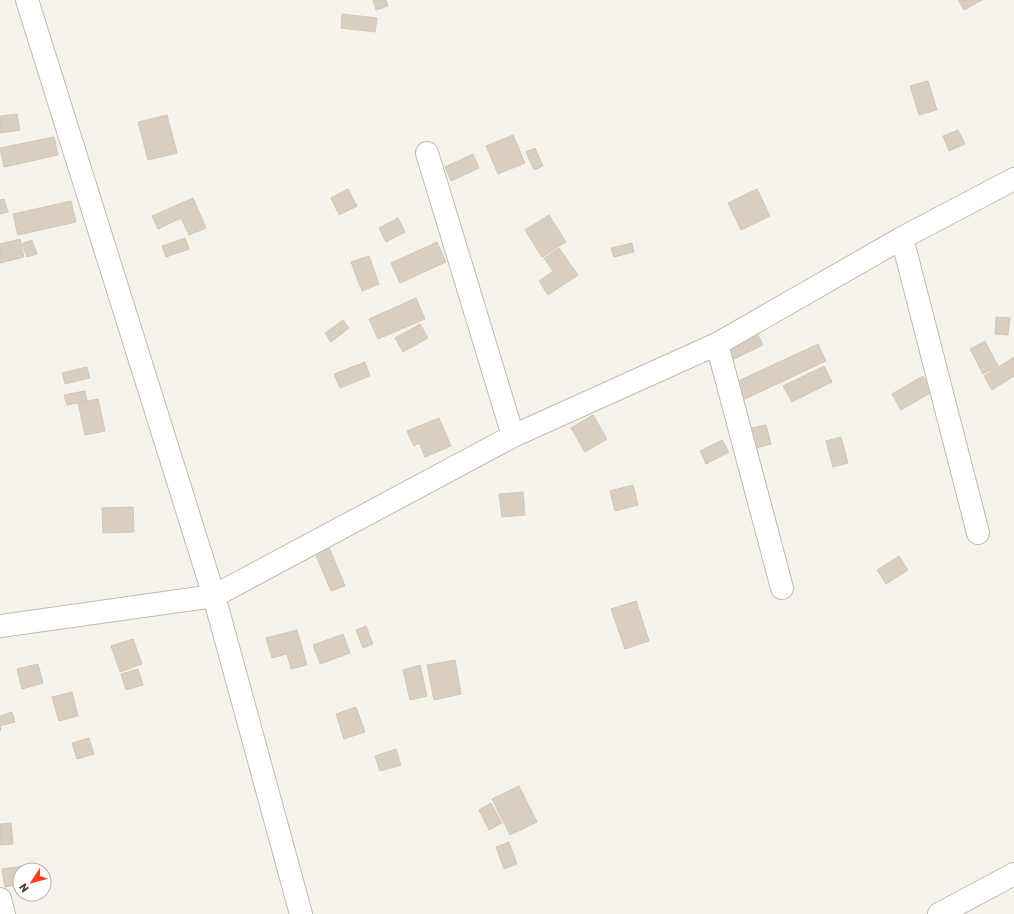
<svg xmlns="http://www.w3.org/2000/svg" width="1014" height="914" font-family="Rubik,sans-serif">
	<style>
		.building { fill: #d8cfc1; stroke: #d3c7b4 }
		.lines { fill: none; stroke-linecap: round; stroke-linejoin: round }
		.minor-casing { stroke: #c2bbae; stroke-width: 24 }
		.minor { stroke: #fff; stroke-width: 22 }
	</style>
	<rect width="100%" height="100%" fill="#f6f3ec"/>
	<path class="building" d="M373,0H386L388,6L376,10Z
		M958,0H982L964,10Z
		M342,14L377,18L375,32L341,28Z
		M928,81L937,110L919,115L910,86Z
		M17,114L20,130L0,133V116Z
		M167,115L177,153L148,160L138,122Z
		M958,130L965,144L949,151L943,136Z
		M513,135L525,163L498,174L486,146Z
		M54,137L58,155L4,167L0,148Z
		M535,148L543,166L534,170L526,152Z
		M473,154L479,168L451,181L445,167Z
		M348,189L357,206L339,215L331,198Z
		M757,189L770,216L741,230L728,203Z
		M193,198L206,228L189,235L181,218L158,229L152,216Z
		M4,199L8,212L0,214V200Z
		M71,201L76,222L18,235L13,214Z
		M549,215L566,242L542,257L525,230Z
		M398,218L405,232L386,242L379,228Z
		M185,238L189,249L166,257L162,246Z
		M20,239L24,257L0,263V244Z
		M32,240L37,254L27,257L22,244Z
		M437,242L446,262L400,283L391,263Z
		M632,243L634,252L614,257L611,248Z
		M559,248L578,275L548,295L539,281L553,271L544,258Z
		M369,256L379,284L362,291L351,262Z
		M416,298L425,319L378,339L369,319Z
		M996,317L1010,318L1008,335L995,334Z
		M343,320L349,328L331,342L325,333Z
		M420,324L428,338L403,352L395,338Z
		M754,327L763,345L732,360L723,342Z
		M985,341L998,366L983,374L970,349Z
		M818,344L826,361L743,400L734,383Z
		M1014,357V376L992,390L984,376Z
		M365,362L370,376L340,388L334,374Z
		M824,366L832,382L792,402L783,386Z
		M87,367L90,378L65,384L62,373Z
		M923,376L932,392L901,410L892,394Z
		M85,391L87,401L67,405L64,395Z
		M98,399L105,431L85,435L78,403Z
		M593,415L607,439L585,452L571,428Z
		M439,418L451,446L425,457L419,443L414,446L407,431Z
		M766,425L771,444L756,448L752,428Z
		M841,437L848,463L833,467L826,441Z
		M722,440L729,452L706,464L700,451Z
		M633,485L638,505L615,511L610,491Z
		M523,492L525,515L502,517L499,494Z
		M133,507L134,532L103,533L102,508Z
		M329,547L345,586L331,591L315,553Z
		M899,556L908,570L886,584L877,570Z
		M636,601L649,641L625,649L611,609Z
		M366,626L373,644L363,648L356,630Z
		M297,630L307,665L291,669L287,654L272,658L266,638Z
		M343,634L350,653L320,664L313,645Z
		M133,639L142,664L120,672L111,646Z
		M455,660L461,694L434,700L427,665Z
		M38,664L43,683L22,689L17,669Z
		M420,665L427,696L410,700L403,670Z
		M138,669L143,685L126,690L121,674Z
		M72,692L78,716L59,721L52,697Z
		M356,707L365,732L344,739L336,714Z
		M12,712L15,722L0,726L1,730L0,731V716Z
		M89,738L94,754L77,759L72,743Z
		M396,749L401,765L380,771L375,756Z
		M519,786L537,822L510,835L492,799Z
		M491,803L502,823L489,830L479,810Z
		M11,823L13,844L0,845V824Z
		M509,842L517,864L504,869L496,847Z
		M31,865L32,870H20V884L5,887L2,869Z"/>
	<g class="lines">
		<g class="minor-casing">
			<path id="minor" d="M27,0L214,596L301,914
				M427,153L513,436
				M902,238L978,533
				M717,344L782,588
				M0,626L214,596L513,436L717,344L902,238L1014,179
				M0,899L4,914
				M939,914L1014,874"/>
		</g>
		<use href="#minor" class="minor"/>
	</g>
	<g transform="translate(32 882) rotate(234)"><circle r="19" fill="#ffffff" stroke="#b7b4b0"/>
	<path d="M0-3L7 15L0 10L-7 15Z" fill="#fc3f1d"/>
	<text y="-6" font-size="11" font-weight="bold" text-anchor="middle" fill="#4b4439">N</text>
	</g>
</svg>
